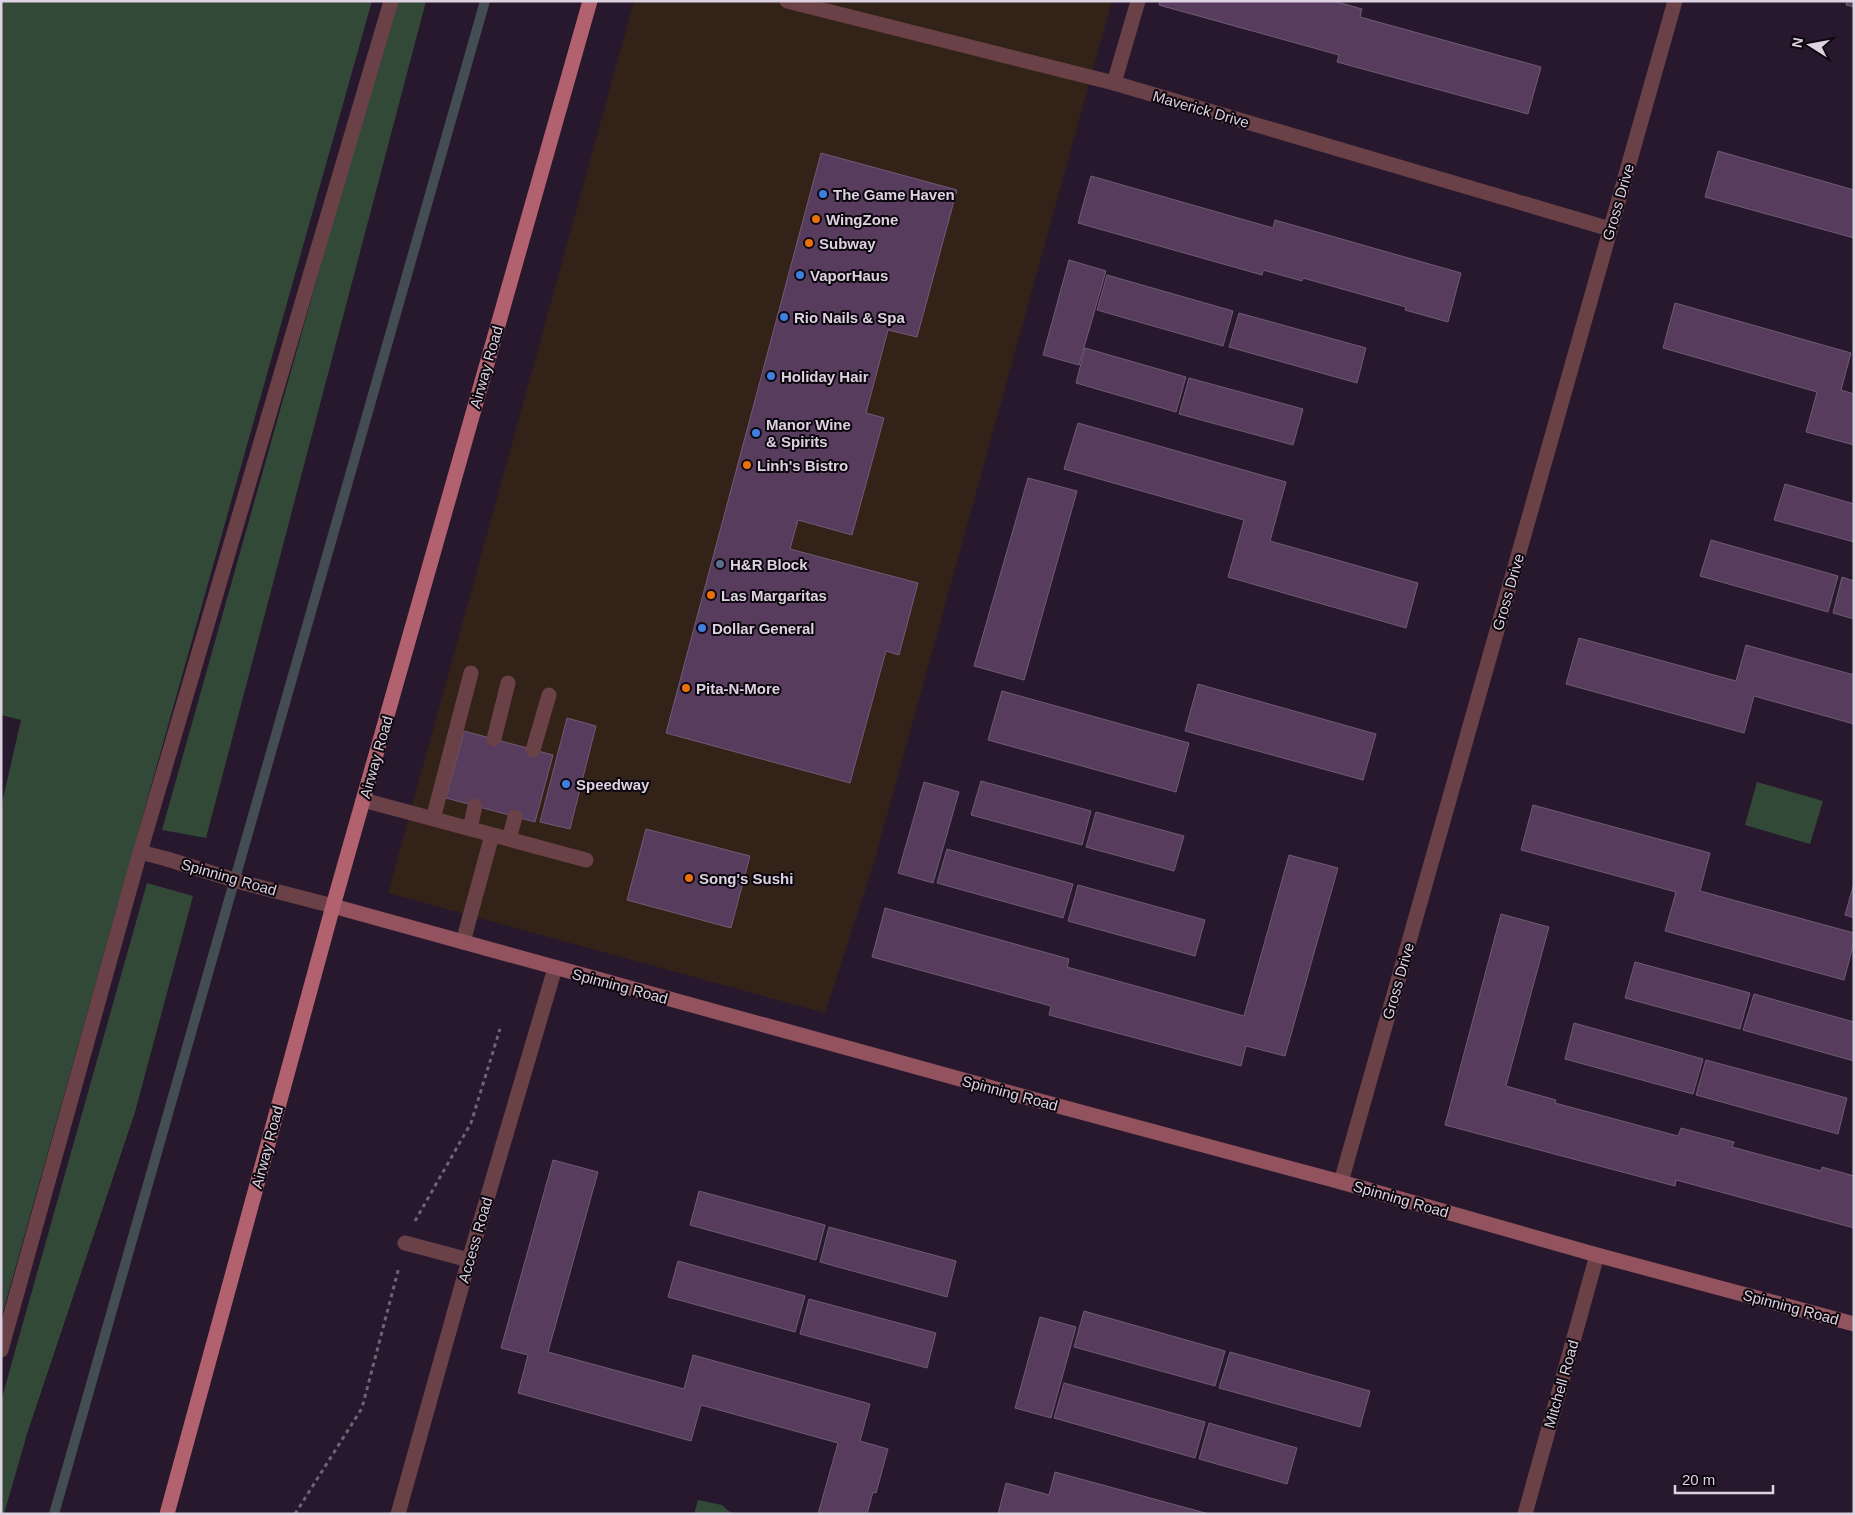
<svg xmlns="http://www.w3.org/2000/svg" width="1855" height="1515" font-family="Arial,sans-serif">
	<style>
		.commercial { fill: #322218 }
		.green { fill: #324938 }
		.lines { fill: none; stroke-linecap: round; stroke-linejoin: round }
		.stream { stroke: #434d53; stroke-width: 10 }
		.building { fill: #573c5e; stroke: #6f5c74 }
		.path { stroke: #706376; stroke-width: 3; stroke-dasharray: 4 4; stroke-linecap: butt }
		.lane { stroke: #694147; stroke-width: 15 }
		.street { stroke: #694147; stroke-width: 15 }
		.secondary { stroke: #92535e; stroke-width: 15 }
		.primary { stroke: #b2616f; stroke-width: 15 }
		.shop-dot { fill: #3f7fe0; stroke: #0d070f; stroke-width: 2 }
		.food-dot { fill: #e8710a; stroke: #0d070f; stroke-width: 2 }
		.service-dot { fill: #5c6f8a; stroke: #0d070f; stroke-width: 2 }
		.labels { text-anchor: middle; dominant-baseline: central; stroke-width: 4; stroke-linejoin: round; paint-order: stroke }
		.street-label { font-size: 15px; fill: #dcd2e0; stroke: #0d070f }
		.poi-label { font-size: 15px; font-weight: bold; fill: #dcd2e0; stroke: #0d070f; text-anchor: start }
	</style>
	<rect width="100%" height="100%" fill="#27182d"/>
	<path class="commercial" d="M634,1H1112L873,866L825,1013L388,893Z"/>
	<path class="green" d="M1,1H372L1,1319V807L21,720L1,715Z
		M395,1H426L206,838L162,830Z
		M1757,782L1823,801L1810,844L1745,825Z
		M147,883L193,896L135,1112L27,1434L4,1514H1V1401Z
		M698,1500L722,1505L732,1514H694Z"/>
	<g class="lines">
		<path class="stream" d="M54,1514L485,1"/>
	</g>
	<path class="building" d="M1160,1H1334L1362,9L1360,17L1541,67L1528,114L1337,62L1339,55L1159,5Z
		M1847,1H1854V7L1846,5Z
		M1718,151L1854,190V238L1705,197Z
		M821,153L957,190L917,337L888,330L866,413L884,418L852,535L798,520L790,549L918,583L899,655L886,651L850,783L666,733Z
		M1091,176L1273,228L1275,220L1461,273L1448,322L1405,310L1406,307L1303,278L1302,281L1263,270L1262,275L1078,223Z
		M1069,260L1106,271L1079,365L1043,355Z
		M1107,275L1233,311L1223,346L1097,310Z
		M1675,303L1851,353L1841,390L1854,394V445L1806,432L1817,392L1663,348Z
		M1239,313L1366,348L1357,383L1229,347Z
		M1085,348L1186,377L1176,412L1076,383Z
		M1189,378L1303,409L1293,445L1179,414Z
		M1078,423L1286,482L1270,541L1418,583L1406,628L1228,577L1244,520L1064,469Z
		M1028,478L1077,491L1024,680L974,666Z
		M1785,484L1854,504V542L1774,520Z
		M1711,540L1838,576L1828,612L1700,576Z
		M1842,577L1854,581V619L1833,613Z
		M1579,638L1736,681L1746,645L1854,675V724L1754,696L1744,733L1566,684Z
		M1198,684L1376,734L1363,780L1185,731Z
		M1002,691L1189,743L1176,792L988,740Z
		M567,718L596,726L570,829L540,822Z
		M464,731L553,755L535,822L446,798Z
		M981,781L1091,811L1082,845L971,815Z
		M924,782L959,792L933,883L898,873Z
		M1533,805L1710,853L1700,891L1854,933V942L1844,980L1665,931L1676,892L1521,850Z
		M1096,812L1184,836L1174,871L1086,847Z
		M646,829L750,856L731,928L627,900Z
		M947,849L1073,884L1063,918L937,883Z
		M1289,855L1338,868L1285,1056L1246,1046L1241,1066L1049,1015L1051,1006L872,957L885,908L1069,959L1067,967L1244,1016Z
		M1854,883V918L1845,915Z
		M1078,885L1205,920L1195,956L1068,921Z
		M1501,914L1549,927L1506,1086L1556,1100L1555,1103L1678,1136L1681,1128L1734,1142L1732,1147L1821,1171L1822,1167L1854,1176V1228L1676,1180L1675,1186L1445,1125Z
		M1635,962L1750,993L1740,1029L1625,998Z
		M1754,994L1854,1022V1061L1743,1030Z
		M1574,1023L1703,1059L1693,1094L1565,1059Z
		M1706,1060L1847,1098L1838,1134L1696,1095Z
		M553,1160L598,1172L548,1352L684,1389L693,1355L870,1404L860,1441L888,1449L876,1493L873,1492L867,1514H818L838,1443L701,1405L691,1441L518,1393L528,1355L501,1348Z
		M699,1191L825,1225L816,1260L690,1225Z
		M829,1227L956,1261L947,1297L820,1262Z
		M678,1261L805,1296L795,1332L668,1297Z
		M809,1299L936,1333L927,1368L800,1334Z
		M1084,1311L1225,1351L1215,1386L1074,1347Z
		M1040,1317L1076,1327L1051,1418L1015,1408Z
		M1230,1352L1370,1391L1360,1427L1219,1388Z
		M1064,1383L1205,1422L1195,1458L1054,1418Z
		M1209,1423L1297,1448L1287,1484L1199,1459Z
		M1055,1472L1209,1514H998L1006,1483L1049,1495Z"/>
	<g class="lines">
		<path class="path" d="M415,1221L471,1123L500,1029
			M295,1514L362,1408L399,1267"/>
		<path class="lane" d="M787,1L1114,83L1138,1
			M494,739L508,683
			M533,750L549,695
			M363,800L586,860
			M433,819L471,673
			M470,829L475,806
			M509,839L515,817
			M140,852L167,859
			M463,942L492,835
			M405,1243L469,1260
			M1,1350L140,852L391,1"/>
		<path class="street" d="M1114,83L1610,229
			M167,859L244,883L333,906
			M1341,1182L1675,1
			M398,1514L469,1260L555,968
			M1525,1514L1597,1255"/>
		<path class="secondary" d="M333,906L1036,1100L1341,1182L1597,1255L1854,1324"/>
		<path class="primary" d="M167,1514L333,906L590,1"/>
	</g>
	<g class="shop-dot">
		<circle cx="823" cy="194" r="5"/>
		<circle cx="800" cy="275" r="5"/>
		<circle cx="784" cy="317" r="5"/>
		<circle cx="771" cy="376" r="5"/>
		<circle cx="756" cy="433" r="5"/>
		<circle cx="702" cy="628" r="5"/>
		<circle cx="566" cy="784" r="5"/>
	</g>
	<g class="food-dot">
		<circle cx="816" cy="219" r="5"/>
		<circle cx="809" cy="243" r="5"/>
		<circle cx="747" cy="465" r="5"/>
		<circle cx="711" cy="595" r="5"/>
		<circle cx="686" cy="688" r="5"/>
		<circle cx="689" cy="878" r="5"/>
	</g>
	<circle class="service-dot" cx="720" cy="564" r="5"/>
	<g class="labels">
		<g class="street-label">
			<text transform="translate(1201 109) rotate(16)">Maverick Drive</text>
			<text transform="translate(1618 202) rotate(-74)">Gross Drive</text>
			<text transform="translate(486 367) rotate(-74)">Airway Road</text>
			<text transform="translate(1508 592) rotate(-74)">Gross Drive</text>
			<text transform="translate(376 757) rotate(-74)">Airway Road</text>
			<text transform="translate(229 877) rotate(16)">Spinning Road</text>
			<text transform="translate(1398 981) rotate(-74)">Gross Drive</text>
			<text transform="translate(620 986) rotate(15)">Spinning Road</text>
			<text transform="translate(1010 1093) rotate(15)">Spinning Road</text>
			<text transform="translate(267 1147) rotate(-75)">Airway Road</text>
			<text transform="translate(1401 1199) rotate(16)">Spinning Road</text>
			<text transform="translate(475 1240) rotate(-74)">Access Road</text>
			<text transform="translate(1791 1307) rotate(15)">Spinning Road</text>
			<text transform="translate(1561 1384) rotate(-74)">Mitchell Road</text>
		</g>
		<g class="poi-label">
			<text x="833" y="194">The Game Haven</text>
			<text x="826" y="219">WingZone</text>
			<text x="819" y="243">Subway</text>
			<text x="810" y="275">VaporHaus</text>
			<text x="794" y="317">Rio Nails &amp; Spa</text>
			<text x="781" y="376">Holiday Hair</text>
			<text x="766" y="424">Manor Wine<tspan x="766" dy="17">&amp; Spirits</tspan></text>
			<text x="757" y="465">Linh's Bistro</text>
			<text x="730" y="564">H&amp;R Block</text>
			<text x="721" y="595">Las Margaritas</text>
			<text x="712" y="628">Dollar General</text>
			<text x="696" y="688">Pita-N-More</text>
			<text x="576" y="784">Speedway</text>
			<text x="699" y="878">Song's Sushi</text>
		</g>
	</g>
	<rect width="1855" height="1515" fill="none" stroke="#dcd2e0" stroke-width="5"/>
	<g transform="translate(1810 45) rotate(281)" stroke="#0d070f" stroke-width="4" paint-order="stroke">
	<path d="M0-4L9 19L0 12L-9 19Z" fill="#dcd2e0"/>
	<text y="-8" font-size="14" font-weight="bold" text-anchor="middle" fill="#dcd2e0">N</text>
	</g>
	<path d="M1675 1485v8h98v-8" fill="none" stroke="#dcd2e0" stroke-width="2.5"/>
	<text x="1682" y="1485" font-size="15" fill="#dcd2e0" stroke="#0d070f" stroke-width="4" paint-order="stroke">20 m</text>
</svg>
